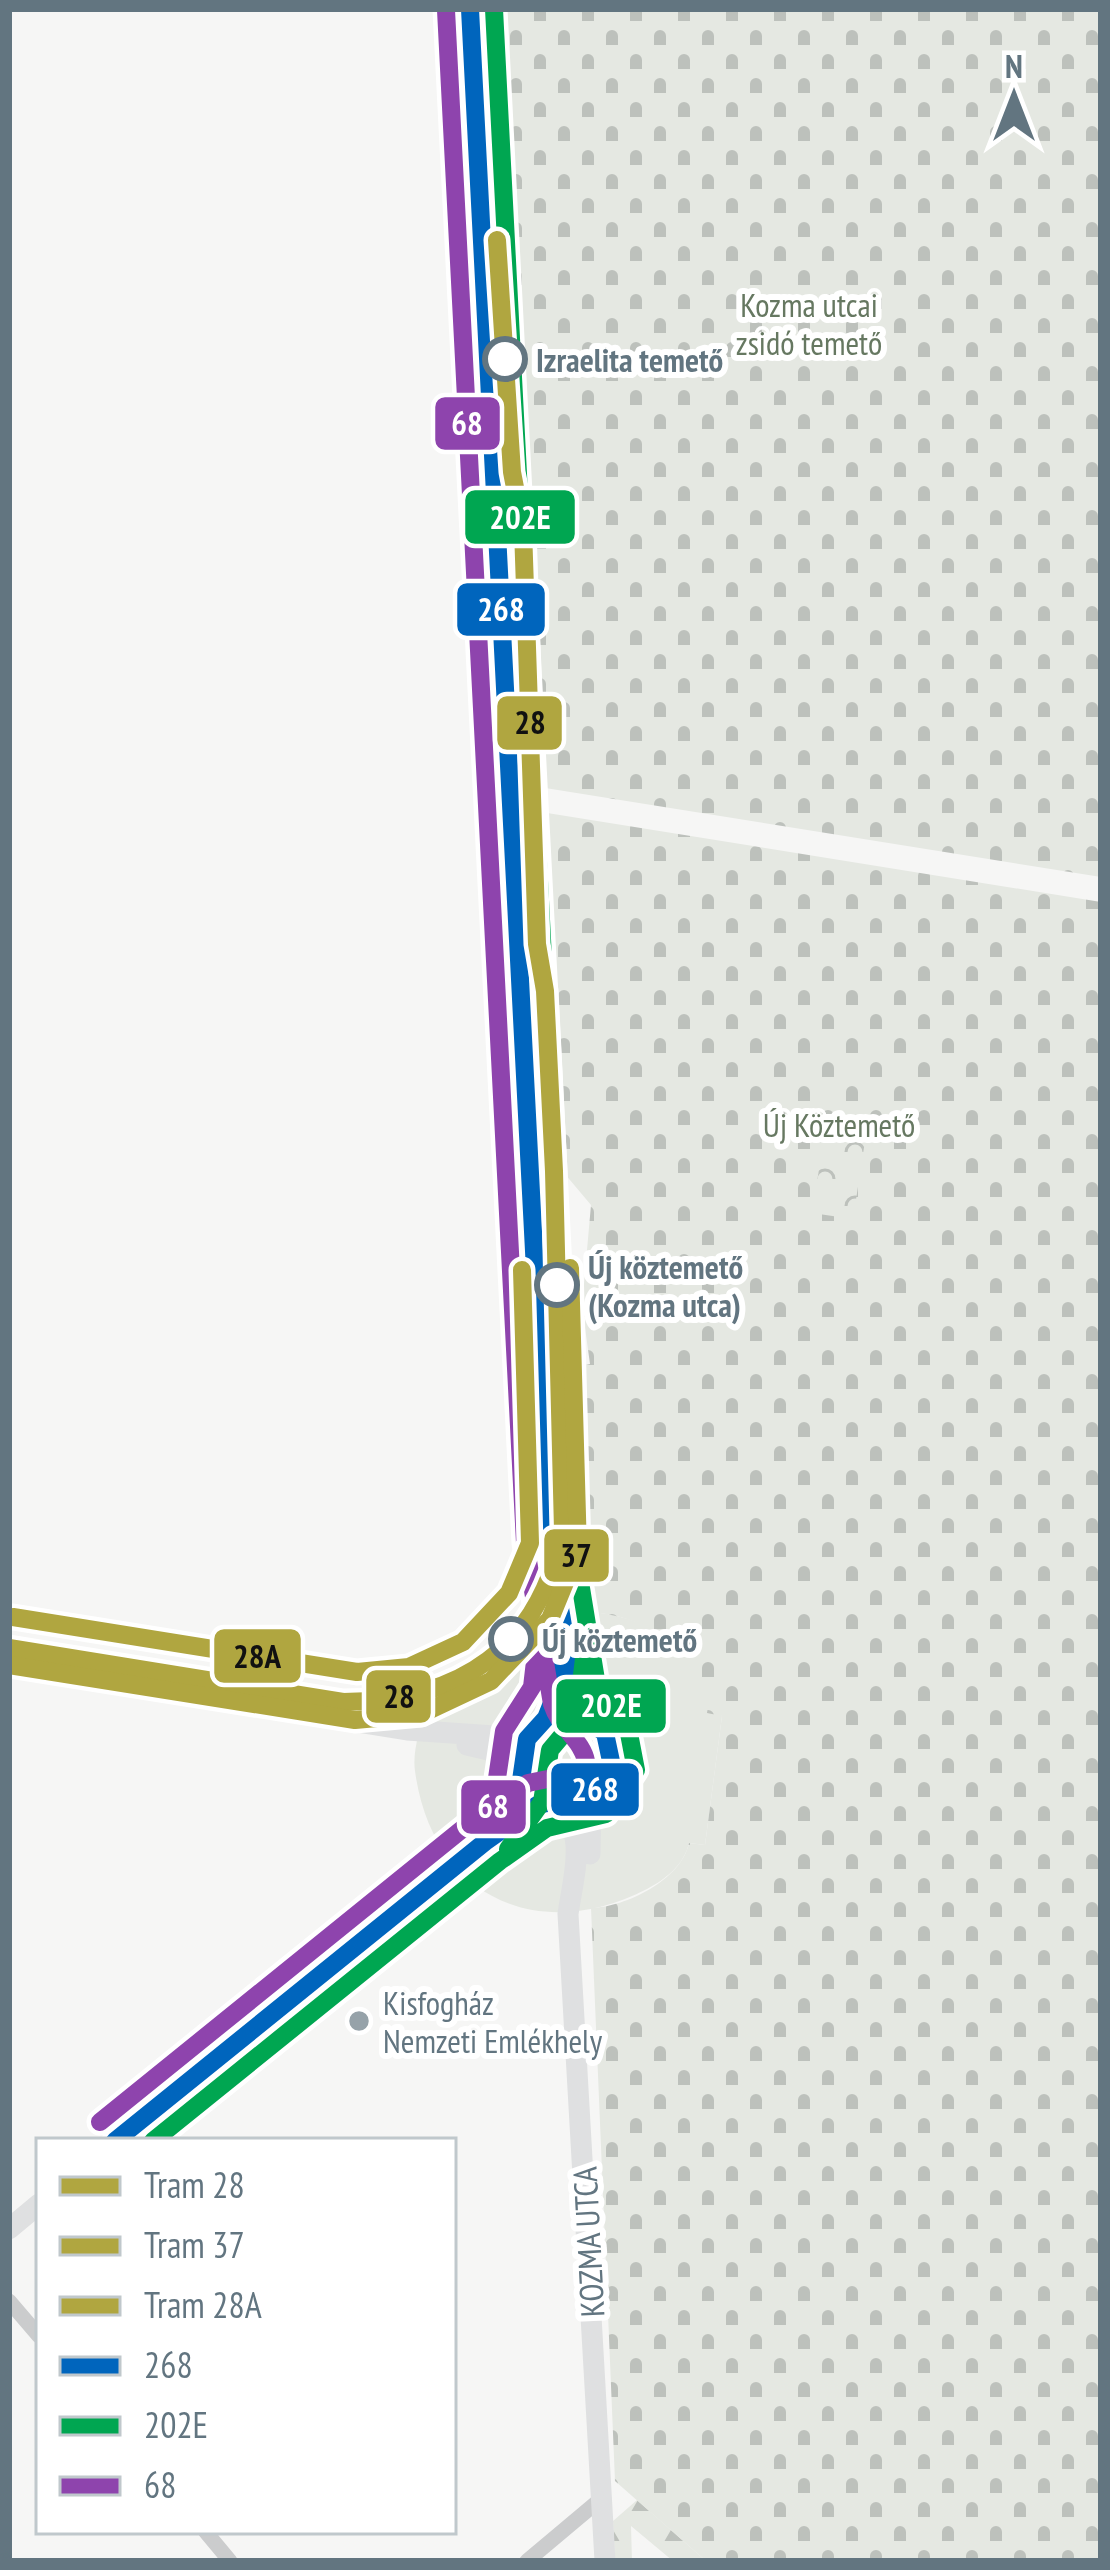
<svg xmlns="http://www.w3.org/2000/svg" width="1110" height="2570" font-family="'PT Sans Narrow',sans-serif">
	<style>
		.grass { fill: #e5e8e2 }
		.forest { fill: url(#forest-firs) }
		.cemetery { fill: url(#cemetery-stones) }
		.park { fill: url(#park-crowns) }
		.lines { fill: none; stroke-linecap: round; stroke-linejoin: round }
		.street { stroke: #cbcccd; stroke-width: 15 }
		.secondary { stroke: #dfe0e1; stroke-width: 21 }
		.bus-1-casing { stroke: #fff; stroke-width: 27 }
		.bus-2-casing { stroke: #fff; stroke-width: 27 }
		.bus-3-casing { stroke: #fff; stroke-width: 27 }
		.bus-1 { stroke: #0065bd; stroke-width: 18 }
		.bus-2 { stroke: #00a651; stroke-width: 18 }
		.bus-3 { stroke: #8e44ad; stroke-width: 18 }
		.tram-1-casing { stroke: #fff; stroke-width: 27 }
		.tram-2-casing { stroke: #fff; stroke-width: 27 }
		.tram-3-casing { stroke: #fff; stroke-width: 27 }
		.tram-1 { stroke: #b0a640; stroke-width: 18 }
		.tram-2 { stroke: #b0a640; stroke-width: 18 }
		.tram-3 { stroke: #b0a640; stroke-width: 18 }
		.stop-dot { fill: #fff; stroke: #627580; stroke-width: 6 }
		.poi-dot { fill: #96a2a9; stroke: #fff; stroke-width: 4.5 }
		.labels { text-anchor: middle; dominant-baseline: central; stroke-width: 12; stroke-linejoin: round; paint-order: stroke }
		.park-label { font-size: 33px; fill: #667861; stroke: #fff }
		.stop-label { font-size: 33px; font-weight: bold; fill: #627580; stroke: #fff; text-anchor: start }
		.poi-label { font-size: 33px; fill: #627580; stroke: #fff; text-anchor: start }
		.street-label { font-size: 33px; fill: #627580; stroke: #fff }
		.line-badge { stroke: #fff; stroke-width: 4.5 }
		.badge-label { font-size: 33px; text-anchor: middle; font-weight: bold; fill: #fff }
		.pale-badge-label { font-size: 33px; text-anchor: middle; font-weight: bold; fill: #111 }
	</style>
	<defs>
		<pattern id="forest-firs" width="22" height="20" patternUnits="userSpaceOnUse" patternTransform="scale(3)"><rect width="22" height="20" fill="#e5e8e2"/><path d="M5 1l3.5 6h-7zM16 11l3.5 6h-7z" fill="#bdc1bc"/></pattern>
		<pattern id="cemetery-stones" width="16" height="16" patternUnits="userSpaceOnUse" patternTransform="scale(3)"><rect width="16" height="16" fill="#e5e8e2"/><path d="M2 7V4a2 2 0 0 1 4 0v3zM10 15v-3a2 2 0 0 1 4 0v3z" fill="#bdc1bc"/></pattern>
		<pattern id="park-crowns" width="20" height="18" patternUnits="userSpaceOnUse" patternTransform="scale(3)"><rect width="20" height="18" fill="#e5e8e2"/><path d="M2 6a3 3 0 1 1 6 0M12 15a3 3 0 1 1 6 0" fill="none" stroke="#bdc1bc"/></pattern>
	</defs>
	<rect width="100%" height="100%" fill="#f6f6f5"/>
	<path class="grass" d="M575,1611C616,1612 661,1623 686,1659C700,1678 705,1699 722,1716L705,1845L689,1843C684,1865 666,1879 647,1889C538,1945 432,1897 415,1771C412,1751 421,1727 425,1707L504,1666L546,1622Z"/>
	<path class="forest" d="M637,2500L706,2561H673L631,2526L632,2561H615L613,2521Z"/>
	<path class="cemetery" d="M501,9H1101V877L539,787Z
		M541,812L1101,902V2561H706L615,2481L591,1908C626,1907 681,1880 689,1843L705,1845L722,1716L707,1713C710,1699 702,1690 696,1678C672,1630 627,1612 575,1611L564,1428L584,1426L581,1366L590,1364L582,1306L591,1205L559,1167L539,914Z"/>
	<path class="park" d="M869,1115L853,1219L812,1213L827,1120Z"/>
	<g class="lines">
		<path class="street" d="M9,2301L39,2336
			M205,2531L230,2561
			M527,2561L602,2498"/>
		<path class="secondary" d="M470,9L549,1542L562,1642L581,1715
			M9,1666L407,1730L511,1737L532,1730
			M524 1757a44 44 0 1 1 88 0a44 44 0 1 1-88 0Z
			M467,1745L497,1752L525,1769
			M556,1800C588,1835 574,1872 568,1914L605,2561
			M590,1854L591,1795
			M115,2141L485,1842L529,1810L556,1800
			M9,2229L39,2204"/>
		<g class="bus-1-casing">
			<path id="bus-1" d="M489,1835L519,1794L527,1739L546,1718L556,1693L561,1647
				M115,2141L485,1842L537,1805L591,1795L612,1766L605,1733L581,1715L575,1698L549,1542L470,9"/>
		</g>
		<g class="bus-2-casing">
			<path id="bus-2" d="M508,1849L542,1802L550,1750L566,1731L579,1700L585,1650
				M153,2141L500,1861L547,1828L606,1814L636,1770L627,1723L598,1692L573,1539L494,9"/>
		</g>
		<g class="bus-3-casing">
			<path id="bus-3" d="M470,1821L496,1785L504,1731L532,1687L537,1644
				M100,2122L471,1822L528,1783L577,1773L586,1761C582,1740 560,1729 552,1704L525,1543L446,10"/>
		</g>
		<use href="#bus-1" class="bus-1"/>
		<use href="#bus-2" class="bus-2"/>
		<use href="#bus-3" class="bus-3"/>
		<g class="tram-1-casing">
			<path id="tram-1" d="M9,1648L343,1702C460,1702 540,1648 563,1530L554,1171L545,991L537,944L523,529L512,472L497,240"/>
		</g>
		<g class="tram-2-casing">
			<path id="tram-2" d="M9,1665L355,1720L421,1714L491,1681L550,1619L578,1551L570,1268"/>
		</g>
		<g class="tram-3-casing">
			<path id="tram-3" d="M13,1617L357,1672L409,1667L463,1642L509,1593L530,1543L522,1270"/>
		</g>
		<use href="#tram-1" class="tram-1"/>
		<use href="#tram-2" class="tram-2"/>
		<use href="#tram-3" class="tram-3"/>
	</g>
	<g class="stop-dot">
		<circle cx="505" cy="359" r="20"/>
		<circle cx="557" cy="1285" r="20"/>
		<circle cx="511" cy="1639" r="20"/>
	</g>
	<circle class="poi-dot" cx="359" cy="2021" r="12"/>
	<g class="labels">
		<g class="park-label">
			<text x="809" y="304">Kozma utcai<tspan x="809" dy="38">zsidó temető</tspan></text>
			<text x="839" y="1124">Új Köztemető</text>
		</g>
		<g class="stop-label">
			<text x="536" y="359">Izraelita temető</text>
			<text x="588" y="1266">Új köztemető<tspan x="588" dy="38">(Kozma utca)</tspan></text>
			<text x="542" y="1639">Új köztemető</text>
		</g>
		<g class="poi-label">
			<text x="383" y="2002">Kisfogház<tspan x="383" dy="38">Nemzeti Emlékhely</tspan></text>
		</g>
		<g class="street-label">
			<text transform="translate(588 2242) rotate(-93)">KOZMA UTCA</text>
		</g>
	</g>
	<g class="line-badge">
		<rect x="433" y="395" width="69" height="57" rx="12" fill="#8e44ad"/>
		<rect x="463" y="488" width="114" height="58" rx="12" fill="#00a651"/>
		<rect x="455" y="581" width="92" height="57" rx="12" fill="#0065bd"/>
		<rect x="495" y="694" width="69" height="58" rx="12" fill="#b0a640"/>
		<rect x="542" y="1527" width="69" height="57" rx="12" fill="#b0a640"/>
		<rect x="212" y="1627" width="91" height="58" rx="12" fill="#b0a640"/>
		<rect x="364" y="1668" width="69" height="57" rx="12" fill="#b0a640"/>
		<rect x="554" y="1677" width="114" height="58" rx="12" fill="#00a651"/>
		<rect x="549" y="1761" width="92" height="57" rx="12" fill="#0065bd"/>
		<rect x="459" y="1778" width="69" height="58" rx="12" fill="#8e44ad"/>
	</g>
	<g class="badge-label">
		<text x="467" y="435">68</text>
		<text x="520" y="529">202E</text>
		<text x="501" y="621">268</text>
		<text x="611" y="1717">202E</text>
		<text x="595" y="1801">268</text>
		<text x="493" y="1818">68</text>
	</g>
	<g class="pale-badge-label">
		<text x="530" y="734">28</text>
		<text x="576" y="1567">37</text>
		<text x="257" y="1668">28A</text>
		<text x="399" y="1708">28</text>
	</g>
	<rect width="1110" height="2570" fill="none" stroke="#627580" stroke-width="24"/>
	<rect x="36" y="2138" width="420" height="396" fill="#ffffff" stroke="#c0c8cc" stroke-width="3"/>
	<rect x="60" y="2177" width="60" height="18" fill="#b0a640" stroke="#c0c8cc" stroke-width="3"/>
	<text x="144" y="2198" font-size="36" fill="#627580">Tram 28</text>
	<rect x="60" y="2237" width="60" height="18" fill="#b0a640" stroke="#c0c8cc" stroke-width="3"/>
	<text x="144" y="2258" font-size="36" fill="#627580">Tram 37</text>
	<rect x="60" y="2297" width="60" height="18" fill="#b0a640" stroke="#c0c8cc" stroke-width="3"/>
	<text x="144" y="2318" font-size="36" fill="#627580">Tram 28A</text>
	<rect x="60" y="2357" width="60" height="18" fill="#0065bd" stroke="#c0c8cc" stroke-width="3"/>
	<text x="144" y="2378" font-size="36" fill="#627580">268</text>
	<rect x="60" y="2417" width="60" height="18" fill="#00a651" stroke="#c0c8cc" stroke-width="3"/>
	<text x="144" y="2438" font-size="36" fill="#627580">202E</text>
	<rect x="60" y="2477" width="60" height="18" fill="#8e44ad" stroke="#c0c8cc" stroke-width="3"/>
	<text x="144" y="2498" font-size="36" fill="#627580">68</text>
	<g transform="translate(1014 96)" stroke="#ffffff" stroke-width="9" paint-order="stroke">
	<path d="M0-9L21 45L0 30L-21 45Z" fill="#627580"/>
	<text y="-18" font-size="33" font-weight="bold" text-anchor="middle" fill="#627580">N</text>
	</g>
</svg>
